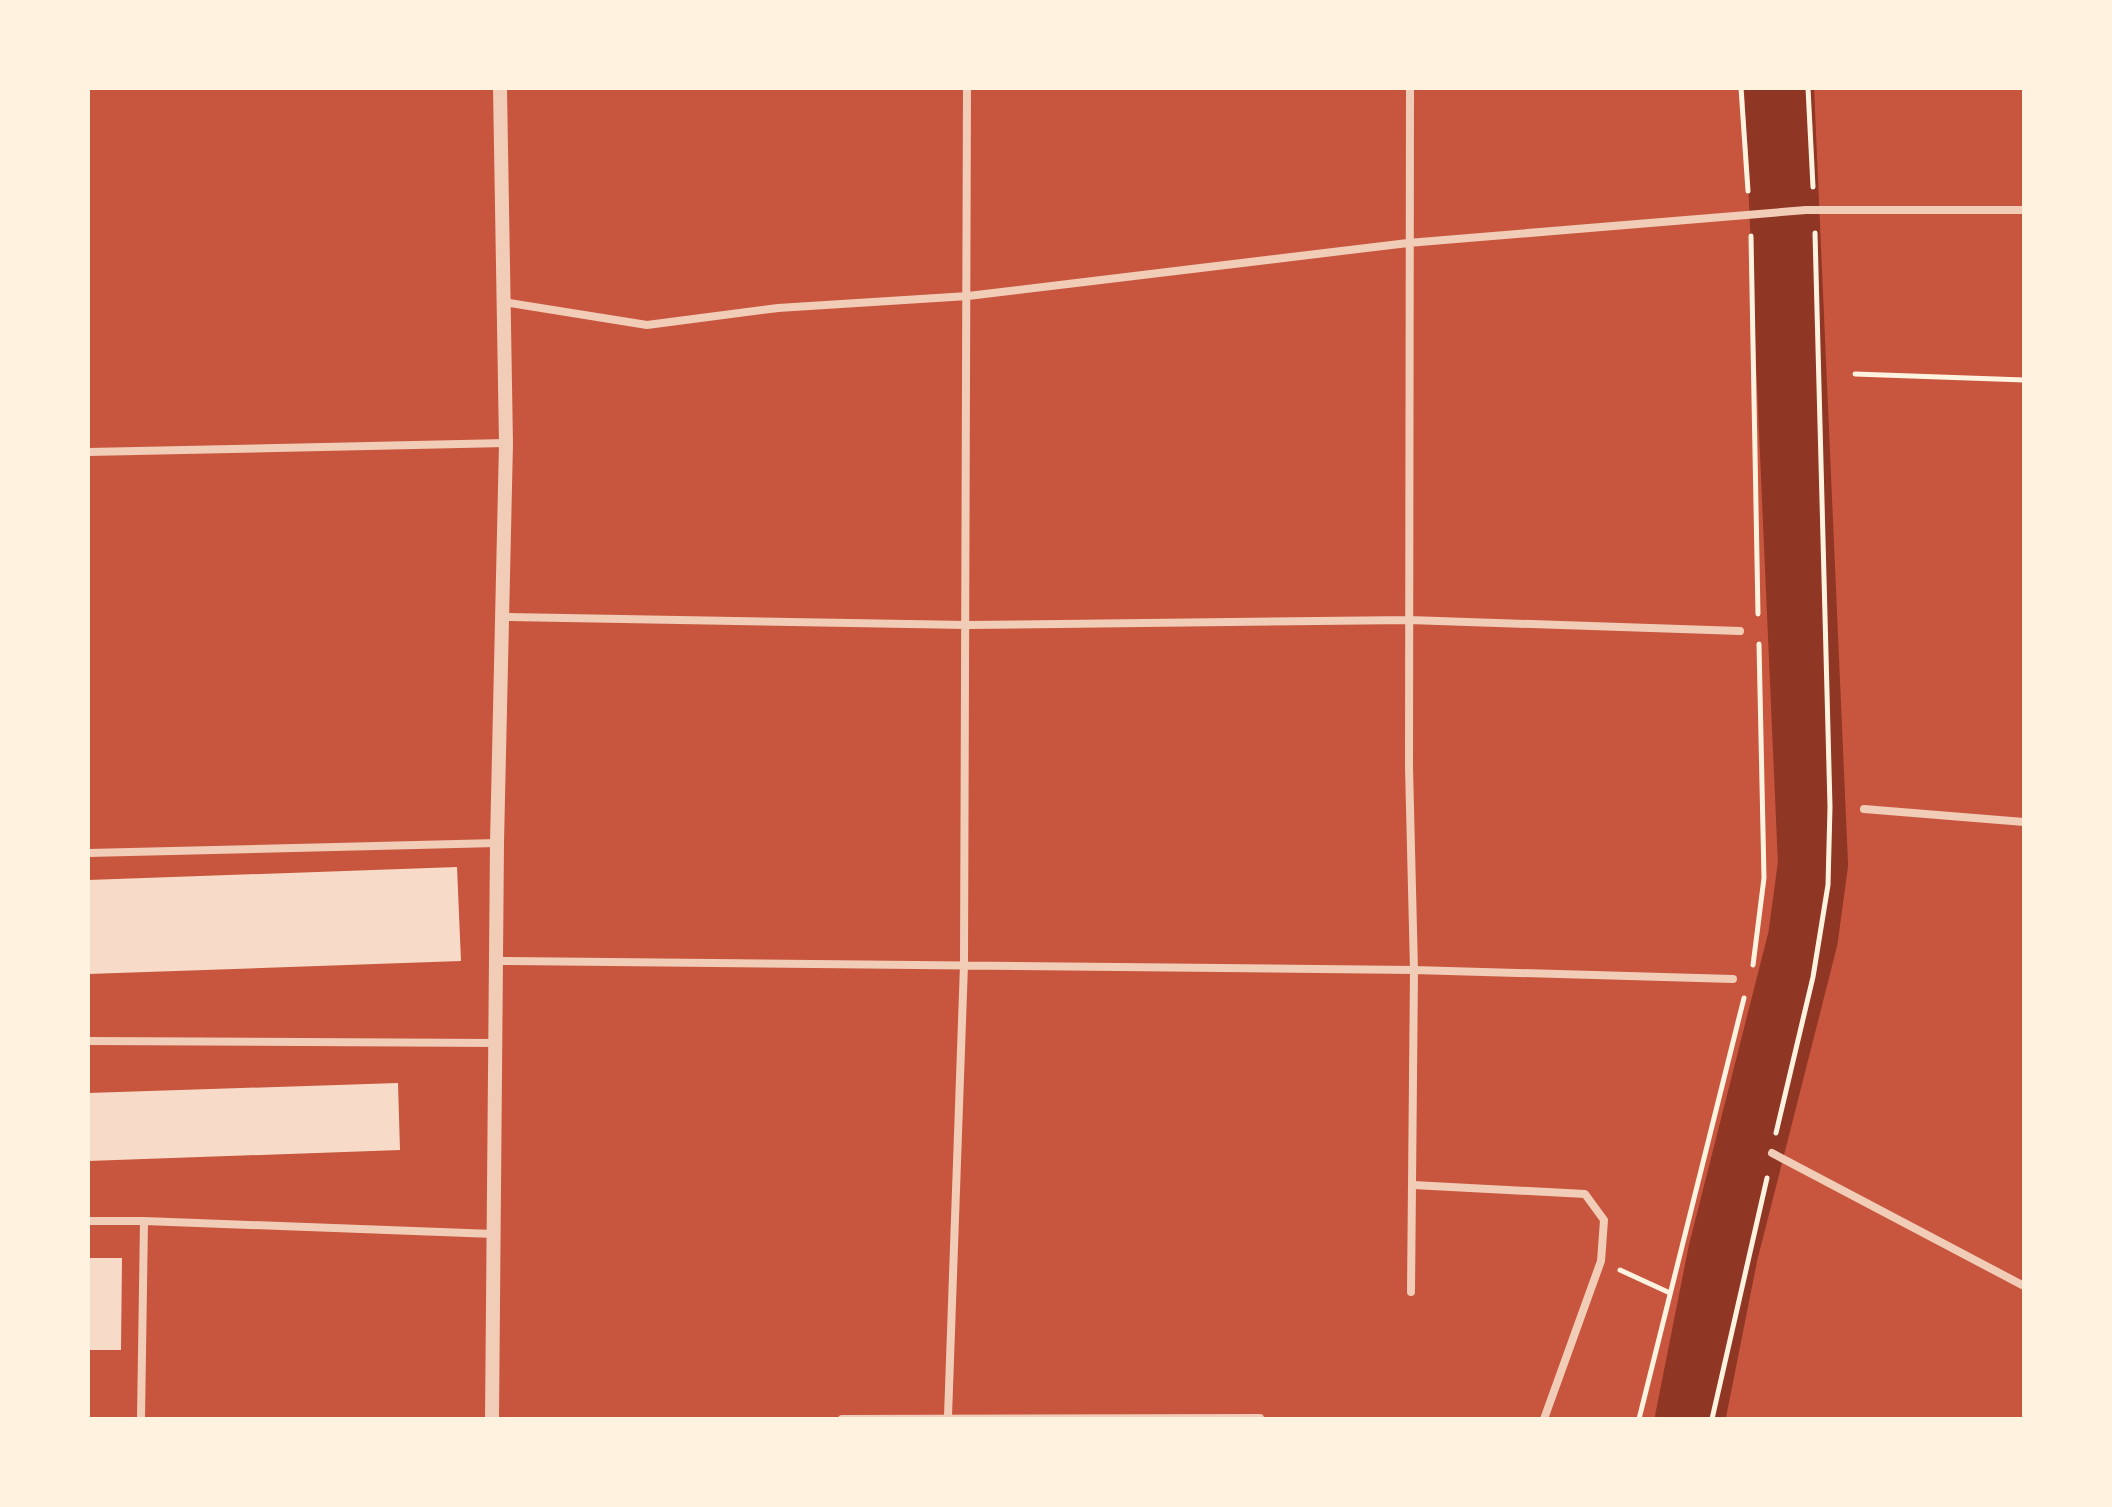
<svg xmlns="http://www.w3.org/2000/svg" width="2112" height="1507" font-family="'Noto Sans',sans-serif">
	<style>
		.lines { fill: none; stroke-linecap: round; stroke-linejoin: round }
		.river { stroke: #8f3625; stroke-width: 70 }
		.building { fill: #f7dbc8 }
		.path { stroke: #fff3e0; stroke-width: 5 }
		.minor { stroke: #f1ccb7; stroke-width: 8 }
		.tertiary { stroke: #f1ccb7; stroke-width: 14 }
	</style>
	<rect width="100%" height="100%" fill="#c8553d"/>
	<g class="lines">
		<path class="river" d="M1690,1419L1723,1253L1803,938L1813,864L1779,88"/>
	</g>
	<path class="building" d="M457,867L461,961L88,974V880Z
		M398,1083L400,1150L88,1161V1093Z
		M88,1258H122L121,1350H88Z"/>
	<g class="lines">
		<path class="path" d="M1741,88L1748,191
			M1808,88L1813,187
			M1751,236L1758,614
			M1855,374L2024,380
			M1753,965L1764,878L1759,644
			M1776,1133L1813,977L1828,885L1830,807L1815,233
			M1620,1270L1670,1293
			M1639,1419L1744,998
			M1712,1419L1767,1178"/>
		<path class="minor" d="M1410,88L1409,767L1414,970L1411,1292
			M503,302L647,325L778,308L968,296L1408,243L1806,210H2024
			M88,452L506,443
			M503,617L967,625L1409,620L1740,631
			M1864,809L2024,822
			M88,853L497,843
			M498,961L1414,970L1733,979
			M88,1041L497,1043
			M1772,1153L2024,1286
			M1413,1185L1585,1194L1604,1220L1601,1261L1544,1419
			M88,1221H144
			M948,1416L964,965L967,88
			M141,1419L144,1221L494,1234
			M842,1419L1260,1418"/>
		<path class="tertiary" d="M492,1419L497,843L506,443L500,88"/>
	</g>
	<rect width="2112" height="1507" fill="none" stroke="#fff3e0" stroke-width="180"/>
</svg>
